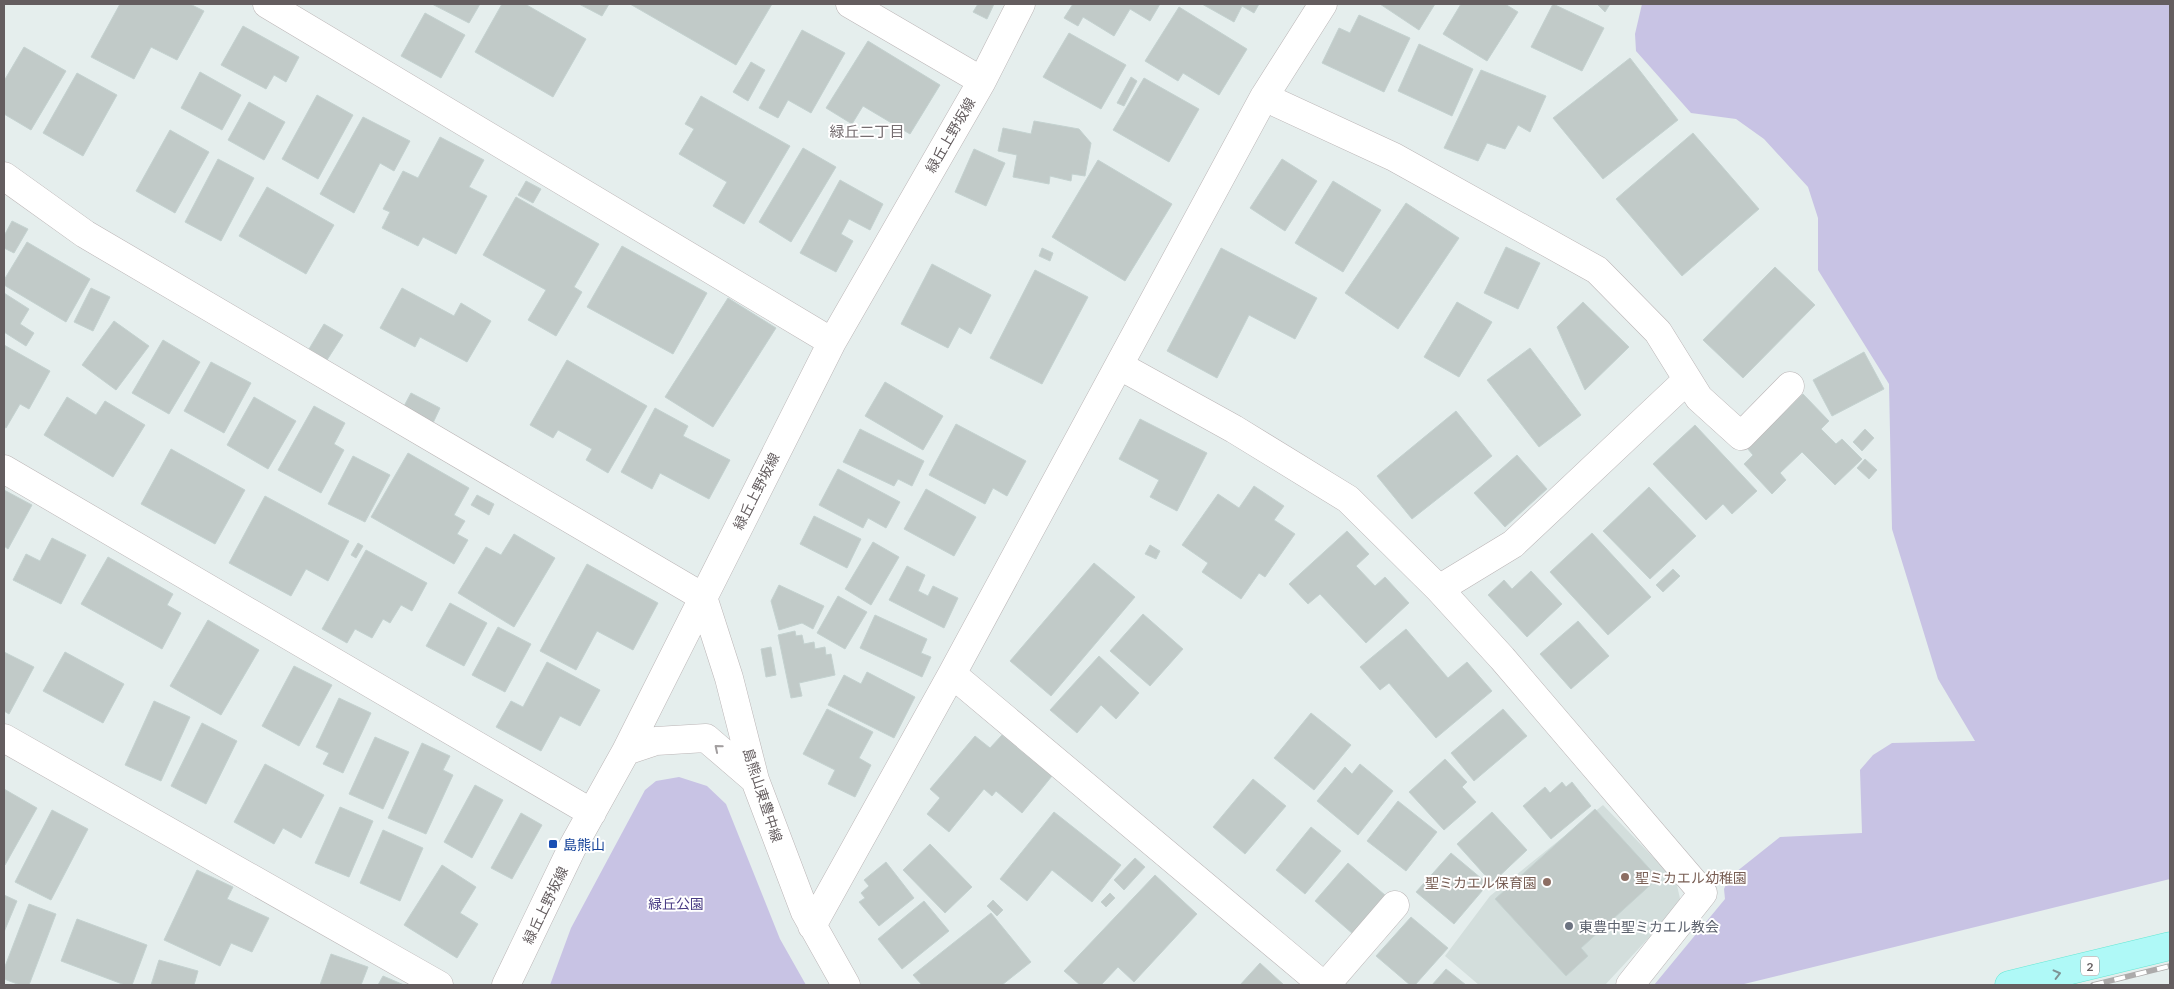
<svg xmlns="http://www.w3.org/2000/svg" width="2174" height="989" font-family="Lato,'Noto Sans JP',sans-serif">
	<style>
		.education { fill: #d3dedc }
		.green { fill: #c8c3e4 }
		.building { fill: #c1cac8; stroke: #c4d2d0 }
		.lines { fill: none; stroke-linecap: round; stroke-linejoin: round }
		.minor-casing { stroke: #bbb5b6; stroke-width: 29 }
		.major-casing { stroke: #65e7d4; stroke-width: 29 }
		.minor { stroke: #fff; stroke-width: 28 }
		.major { stroke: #aff9f7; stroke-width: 28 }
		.rail-casing { stroke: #adabab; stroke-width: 5.5 }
		.rail { stroke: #fff; stroke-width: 4; stroke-dasharray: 11; stroke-linecap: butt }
		.oneway { stroke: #a29e9f }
		.oneway2 { stroke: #7e9494 }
		.transit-dot { fill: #1a4fb4; stroke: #fff; stroke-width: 2 }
		.education-dot { fill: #8d6e63; stroke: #fff; stroke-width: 2 }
		.worship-dot { fill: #6b7280; stroke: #fff; stroke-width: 2 }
		.labels { text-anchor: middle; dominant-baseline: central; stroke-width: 4; stroke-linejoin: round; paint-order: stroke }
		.shield { fill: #fff; stroke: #928e8f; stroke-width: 1 }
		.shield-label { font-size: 12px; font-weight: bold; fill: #645d5f }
		.street-label { font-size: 14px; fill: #645d5f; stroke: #fff }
		.transit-label { font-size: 14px; fill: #164399; stroke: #fff; text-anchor: start }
		.education-label { font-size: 14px; fill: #785e54; stroke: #fff; text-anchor: start }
		.park-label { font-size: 14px; fill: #493c84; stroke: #fff }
		.worship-label { font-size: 14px; fill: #5b616d; stroke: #fff; text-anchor: start }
		.neighbourhood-label { font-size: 15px; fill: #766e71; stroke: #fff }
	</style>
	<rect width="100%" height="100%" fill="#e5eeed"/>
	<path class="education" d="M1603,805L1676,881L1681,903L1605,985H1479L1445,956L1490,896Z"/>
	<path class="green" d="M1642,4H2170V879L1740,985H1654L1725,899L1724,889L1727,882L1736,872L1780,837L1862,833L1860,770L1873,755L1892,743L1975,741L1938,679L1892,529L1889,384L1818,270V218L1808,187L1764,139L1736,119L1691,113L1636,51L1635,34Z
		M679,777L707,786L726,804L780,939L806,985H550L571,928L645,790L656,781Z"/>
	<path class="building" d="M120,4H190L204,11L177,60L151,47L134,79L91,57Z
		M432,4H480L469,23Z
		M502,4H525L586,39L553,97L475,52Z
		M579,4H609L602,16Z
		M630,4H772L736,65Z
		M978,4H994L987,19L973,12Z
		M1073,4H1160L1150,21L1130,9L1114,36L1083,17L1078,26L1064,18Z
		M1202,4H1259L1254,13L1242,6L1234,22Z
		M1380,4H1435L1419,30Z
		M1461,4H1505L1518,12L1487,61L1443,34Z
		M1553,4L1604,28L1582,71L1531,47Z
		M1597,4H1610L1605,12Z
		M1179,7L1247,49L1219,95L1183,73L1178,81L1145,61Z
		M425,13L465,35L441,78L401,56Z
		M1359,15L1410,38L1384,92L1322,63L1339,28L1350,33Z
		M243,26L299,57L286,82L274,75L266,89L221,65Z
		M802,30L845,53L811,113L788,100L778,118L759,108Z
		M1069,33L1126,65L1101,109L1043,77Z
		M868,41L940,85L910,134L863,106L852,124L826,108Z
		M1419,44L1473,69L1452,116L1398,91Z
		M24,47L66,71L31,130L4,114V81Z
		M1630,58L1678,120L1603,179L1553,118Z
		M751,62L765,70L748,101L733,92Z
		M1481,70L1546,96L1530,132L1518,125L1505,149L1487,143L1478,161L1444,148Z
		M200,72L241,95L222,130L181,108Z
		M77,73L117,95L83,156L43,133Z
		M1131,77L1137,81L1124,106L1117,103Z
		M1144,78L1199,109L1169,162L1113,130Z
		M317,95L353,115L318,179L282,159Z
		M701,96L790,146L744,224L713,206L727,182L679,154L694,129L685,124Z
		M249,102L285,122L264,160L228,140Z
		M363,117L410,141L394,171L380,163L354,213L320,194Z
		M1034,121L1079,129L1091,143L1085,176L1072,174L1071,181L1050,176L1049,184L1013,177L1017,155L998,151L1003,128L1031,134Z
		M170,130L209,152L175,213L136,191Z
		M1693,133L1759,209L1682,276L1616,199Z
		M440,137L484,160L469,187L487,196L456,254L423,237L418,246L382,228L390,212L383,209L403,171L418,178Z
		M803,148L836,167L791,242L759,222Z
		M974,149L1005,163L986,206L955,192Z
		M218,159L254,178L221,241L185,222Z
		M1282,159L1317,181L1285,231L1250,208Z
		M1098,160L1172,204L1125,281L1052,237Z
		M840,180L883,204L870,230L849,219L841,234L853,241L836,272L800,253Z
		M526,181L541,189L533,203L518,195Z
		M1333,181L1381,210L1343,272L1295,243Z
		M267,187L334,225L306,274L239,236Z
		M516,197L599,244L574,287L582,292L556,336L528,320L546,290L483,255Z
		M1406,203L1459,238L1398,329L1345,293Z
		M12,221L28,229L14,253L4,248V236Z
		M27,242L90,279L66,322L4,285V280Z
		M622,246L707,293L673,354L587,307Z
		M1506,247L1540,263L1518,309L1484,293Z
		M1042,248L1053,253L1050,261L1039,256Z
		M1221,248L1317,298L1295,339L1249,315L1217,378L1167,351Z
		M932,264L991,295L971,334L959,327L948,348L901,324Z
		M1775,267L1815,305L1743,378L1703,340Z
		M1035,270L1088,297L1042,384L990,358Z
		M91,288L110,297L93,331L74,322Z
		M402,288L454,316L461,303L491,321L467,362L420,337L415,347L380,328Z
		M4,293L29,309L20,324L34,333L26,346L4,332Z
		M728,298L776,328L713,427L665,397Z
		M1457,302L1492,322L1459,377L1424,357Z
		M1583,302L1629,347L1585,390L1557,327Z
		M114,321L149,346L116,390L82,365Z
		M324,324L343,335L327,360L309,349Z
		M163,340L200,362L169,414L132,393Z
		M4,345L50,371L29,409L20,404L6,428L4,427Z
		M1530,348L1581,415L1539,447L1487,380Z
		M1864,352L1884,389L1832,416L1813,380Z
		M567,360L647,406L608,473L586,460L592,449L558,430L553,438L530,425Z
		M211,362L251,383L224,433L184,411Z
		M885,382L943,416L923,450L865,416Z
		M411,393L440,408L433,423L403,408Z
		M1803,394L1829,421L1821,429L1836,444L1842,439L1862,459L1835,485L1802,452L1780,473L1786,480L1772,494L1744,464L1753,455L1747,448Z
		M67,397L96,415L105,401L145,425L113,477L44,435Z
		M254,397L296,421L268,469L227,445Z
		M314,406L345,423L334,444L344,450L321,493L278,470Z
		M655,408L688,426L683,436L730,460L709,499L660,473L652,489L621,472Z
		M1456,411L1492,456L1412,519L1377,476Z
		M1140,419L1207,453L1177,511L1150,497L1159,480L1119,459Z
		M956,424L1026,461L1007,496L993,488L985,504L929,475Z
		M1695,425L1757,491L1732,514L1723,504L1706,520L1653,464Z
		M860,429L924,461L912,486L898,479L894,486L843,462Z
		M1865,429L1874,438L1862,451L1853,442Z
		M171,449L245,490L215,544L141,504Z
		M408,453L469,488L454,515L465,521L457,534L468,540L454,564L371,517Z
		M1517,455L1547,489L1505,527L1474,493Z
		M353,456L390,475L365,522L328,504Z
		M1865,459L1877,470L1869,479L1857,468Z
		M838,469L900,502L886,528L868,518L863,528L819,505Z
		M1254,486L1284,506L1274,520L1295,534L1265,577L1259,573L1241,599L1202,572L1208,563L1182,545L1218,494L1239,508Z
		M1649,487L1696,536L1650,579L1603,531Z
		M926,489L976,517L954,556L904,529Z
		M4,490L32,505L8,549L4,546Z
		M477,495L494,504L489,515L471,505Z
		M265,496L349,541L328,581L306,569L291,596L229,563Z
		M814,516L861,539L847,568L800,544Z
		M1347,531L1369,554L1356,566L1375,586L1385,577L1409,603L1366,643L1320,594L1308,604L1289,584Z
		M1592,533L1651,597L1608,635L1550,572Z
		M514,534L555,558L514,627L458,593L486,547L501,555Z
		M52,538L86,555L61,604L13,580L26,554L40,561Z
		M873,542L899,557L871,605L845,589Z
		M358,543L363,546L356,558L351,555Z
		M1150,545L1160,551L1156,559L1145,554Z
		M366,550L427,583L412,611L401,605L390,623L383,619L372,638L355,629L347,643L322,629Z
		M108,557L173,594L167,605L181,613L162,649L81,604Z
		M1094,563L1135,597L1051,696L1010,661Z
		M587,564L658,603L633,650L597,631L576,670L540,651Z
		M907,566L925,575L918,591L928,596L933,586L958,598L944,628L889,600Z
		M1673,569L1680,576L1663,592L1656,585Z
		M1531,571L1562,604L1527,637L1488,595L1504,580L1512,589Z
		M779,585L824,606L813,629L802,623L779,630L771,601Z
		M838,596L867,612L845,649L817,633Z
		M450,603L487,623L464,666L426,646Z
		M1143,614L1183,649L1150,686L1110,651Z
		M875,615L927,639L921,653L931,657L922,677L860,648Z
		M208,620L259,650L221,715L170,686Z
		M1578,621L1609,656L1571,689L1540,654Z
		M498,627L531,644L505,692L472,675Z
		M1406,629L1448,678L1467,662L1492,691L1436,738L1389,683L1380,690L1360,667Z
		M795,631L796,636L802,635L804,644L814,642L815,649L825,647L826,655L831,654L835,675L799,683L802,696L791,698L778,635Z
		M771,647L776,675L766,677L761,649Z
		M4,652L34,667L9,714L4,711Z
		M65,652L124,684L103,723L43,691Z
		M1099,656L1139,693L1116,719L1101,705L1077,733L1050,710Z
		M547,662L600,690L580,726L560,716L541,751L496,727L511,701L523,707Z
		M294,666L332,685L299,746L262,726Z
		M867,672L915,697L894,738L828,705L844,675L861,684Z
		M339,698L371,713L343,773L323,764L329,753L316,747Z
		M154,701L190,717L161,781L125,765Z
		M827,709L873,732L859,758L871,765L855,797L828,784L835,770L803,754Z
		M1503,709L1527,736L1474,781L1451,753Z
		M1311,713L1351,745L1314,790L1274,758Z
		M202,723L237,741L206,804L171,786Z
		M1002,735L1052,776L1022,813L996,791L992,796L984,789L949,832L927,814L940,798L930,789L975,736L990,748Z
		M375,737L409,752L383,809L349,794Z
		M422,743L450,756L443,770L453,775L426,834L388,818Z
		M1445,759L1467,782L1462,787L1476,802L1444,830L1409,792Z
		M265,764L324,795L301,838L283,828L274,844L234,822Z
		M1360,764L1393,791L1358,835L1317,801L1345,767L1352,774Z
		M1253,779L1286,806L1245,854L1213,827Z
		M1562,782L1566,787L1572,782L1591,806L1551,839L1523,806L1545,787L1550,793Z
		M475,785L503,800L472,858L444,842Z
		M4,789L37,808L5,865L4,864Z
		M1398,801L1437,832L1406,871L1367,841Z
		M340,807L373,821L349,877L315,863Z
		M1595,809L1658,878L1581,948L1588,956L1566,976L1495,899Z
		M52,810L88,829L51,900L15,882Z
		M1054,812L1121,865L1092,902L1052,870L1027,901L1000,879Z
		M1492,812L1527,850L1492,883L1457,844Z
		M521,813L542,825L512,879L491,868Z
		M1311,827L1341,851L1305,894L1276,870Z
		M383,830L423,848L400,901L360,883Z
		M930,844L972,887L945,913L903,870Z
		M1451,853L1488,884L1454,924L1416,892Z
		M1135,858L1145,867L1124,890L1114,880Z
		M886,862L914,898L879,926L859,902L865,898L861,893L869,886L864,880Z
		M1348,863L1386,896L1353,934L1315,901Z
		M442,865L476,887L460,913L478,924L457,958L404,925Z
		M197,870L233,887L227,899L269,918L252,952L231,943L220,966L164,940Z
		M1155,875L1197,914L1134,982L1118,967L1101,985H1080L1064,971Z
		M1110,893L1115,898L1106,907L1101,902Z
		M4,895L17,901L4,932Z
		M993,900L1003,910L997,916L987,906Z
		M924,901L949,931L902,969L878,939Z
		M29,904L56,914L29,985H20L4,979V969Z
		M991,913L1031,962L1002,985H922L913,975Z
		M1411,917L1448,948L1415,985H1410L1376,956Z
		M77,919L147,945L132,985H125L61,961Z
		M331,954L368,967L361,985H320Z
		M159,960L198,971L194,985H151Z
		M1260,963L1284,985H1240Z
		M1446,969L1466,985H1432Z
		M383,976L404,985H378Z"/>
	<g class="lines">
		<g class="minor-casing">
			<path id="minor" d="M267,4L832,342
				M850,4L982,81
				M1264,97L1394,157L1597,270L1658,332L1699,398L1741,436L1790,386
				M4,176L85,234L703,597
				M1120,366L1234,429L1348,499L1439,589L1502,658L1703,893L1630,985
				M4,469L592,813
				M1439,589L1513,544L1687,380
				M703,597L729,678L755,780L805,912L846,985
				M952,674L1323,985
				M4,738L439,985
				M626,751L656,741L706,738L755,780
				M812,926L952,674L1264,97L1323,4
				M506,985L572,848L626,751L832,342L982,81L1021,4
				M1326,985L1395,905"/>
		</g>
		<g class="major-casing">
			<path id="major" d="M2009,985L2170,946"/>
		</g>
		<use href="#minor" class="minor"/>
		<use href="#major" class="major"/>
		<g class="rail-casing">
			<path id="rail" d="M2093,985L2170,966"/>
		</g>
		<use href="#rail" class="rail"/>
	</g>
	<defs><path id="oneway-chevron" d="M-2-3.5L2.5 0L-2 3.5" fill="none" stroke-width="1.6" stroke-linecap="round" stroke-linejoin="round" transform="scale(1.25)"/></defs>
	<use class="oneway" href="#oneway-chevron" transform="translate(718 748) rotate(-140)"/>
	<use class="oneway2" href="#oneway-chevron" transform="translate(2057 974) rotate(-14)"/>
	<rect class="transit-dot" x="548" y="839" width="10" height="10" rx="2.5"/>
	<g class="education-dot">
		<circle cx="1625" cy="877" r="5"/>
		<circle cx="1547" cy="882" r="5"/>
	</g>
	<circle class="worship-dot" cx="1569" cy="926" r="5"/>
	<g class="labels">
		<rect class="shield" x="2081" y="956.5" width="18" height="19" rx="4"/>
		<g class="shield-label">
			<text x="2090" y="966">2</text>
		</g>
		<g class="street-label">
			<text transform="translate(950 135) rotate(-60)">緑丘上野坂線</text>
			<text transform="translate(756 491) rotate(-63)">緑丘上野坂線</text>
			<text transform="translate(763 795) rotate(72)">島熊山東豊中線</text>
			<text transform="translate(545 905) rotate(-64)">緑丘上野坂線</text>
		</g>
		<g class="transit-label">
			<text x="563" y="844">島熊山</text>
		</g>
		<g class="education-label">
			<text x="1635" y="877">聖ミカエル幼稚園</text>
			<text x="1537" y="882" text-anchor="end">聖ミカエル保育園</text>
		</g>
		<g class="park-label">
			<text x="676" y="903">緑丘公園</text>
		</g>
		<g class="worship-label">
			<text x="1579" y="926">東豊中聖ミカエル教会</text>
		</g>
		<g class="neighbourhood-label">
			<text x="867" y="131">緑丘二丁目</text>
		</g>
	</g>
	<rect width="2174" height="989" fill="none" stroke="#645d5f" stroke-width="10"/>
</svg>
